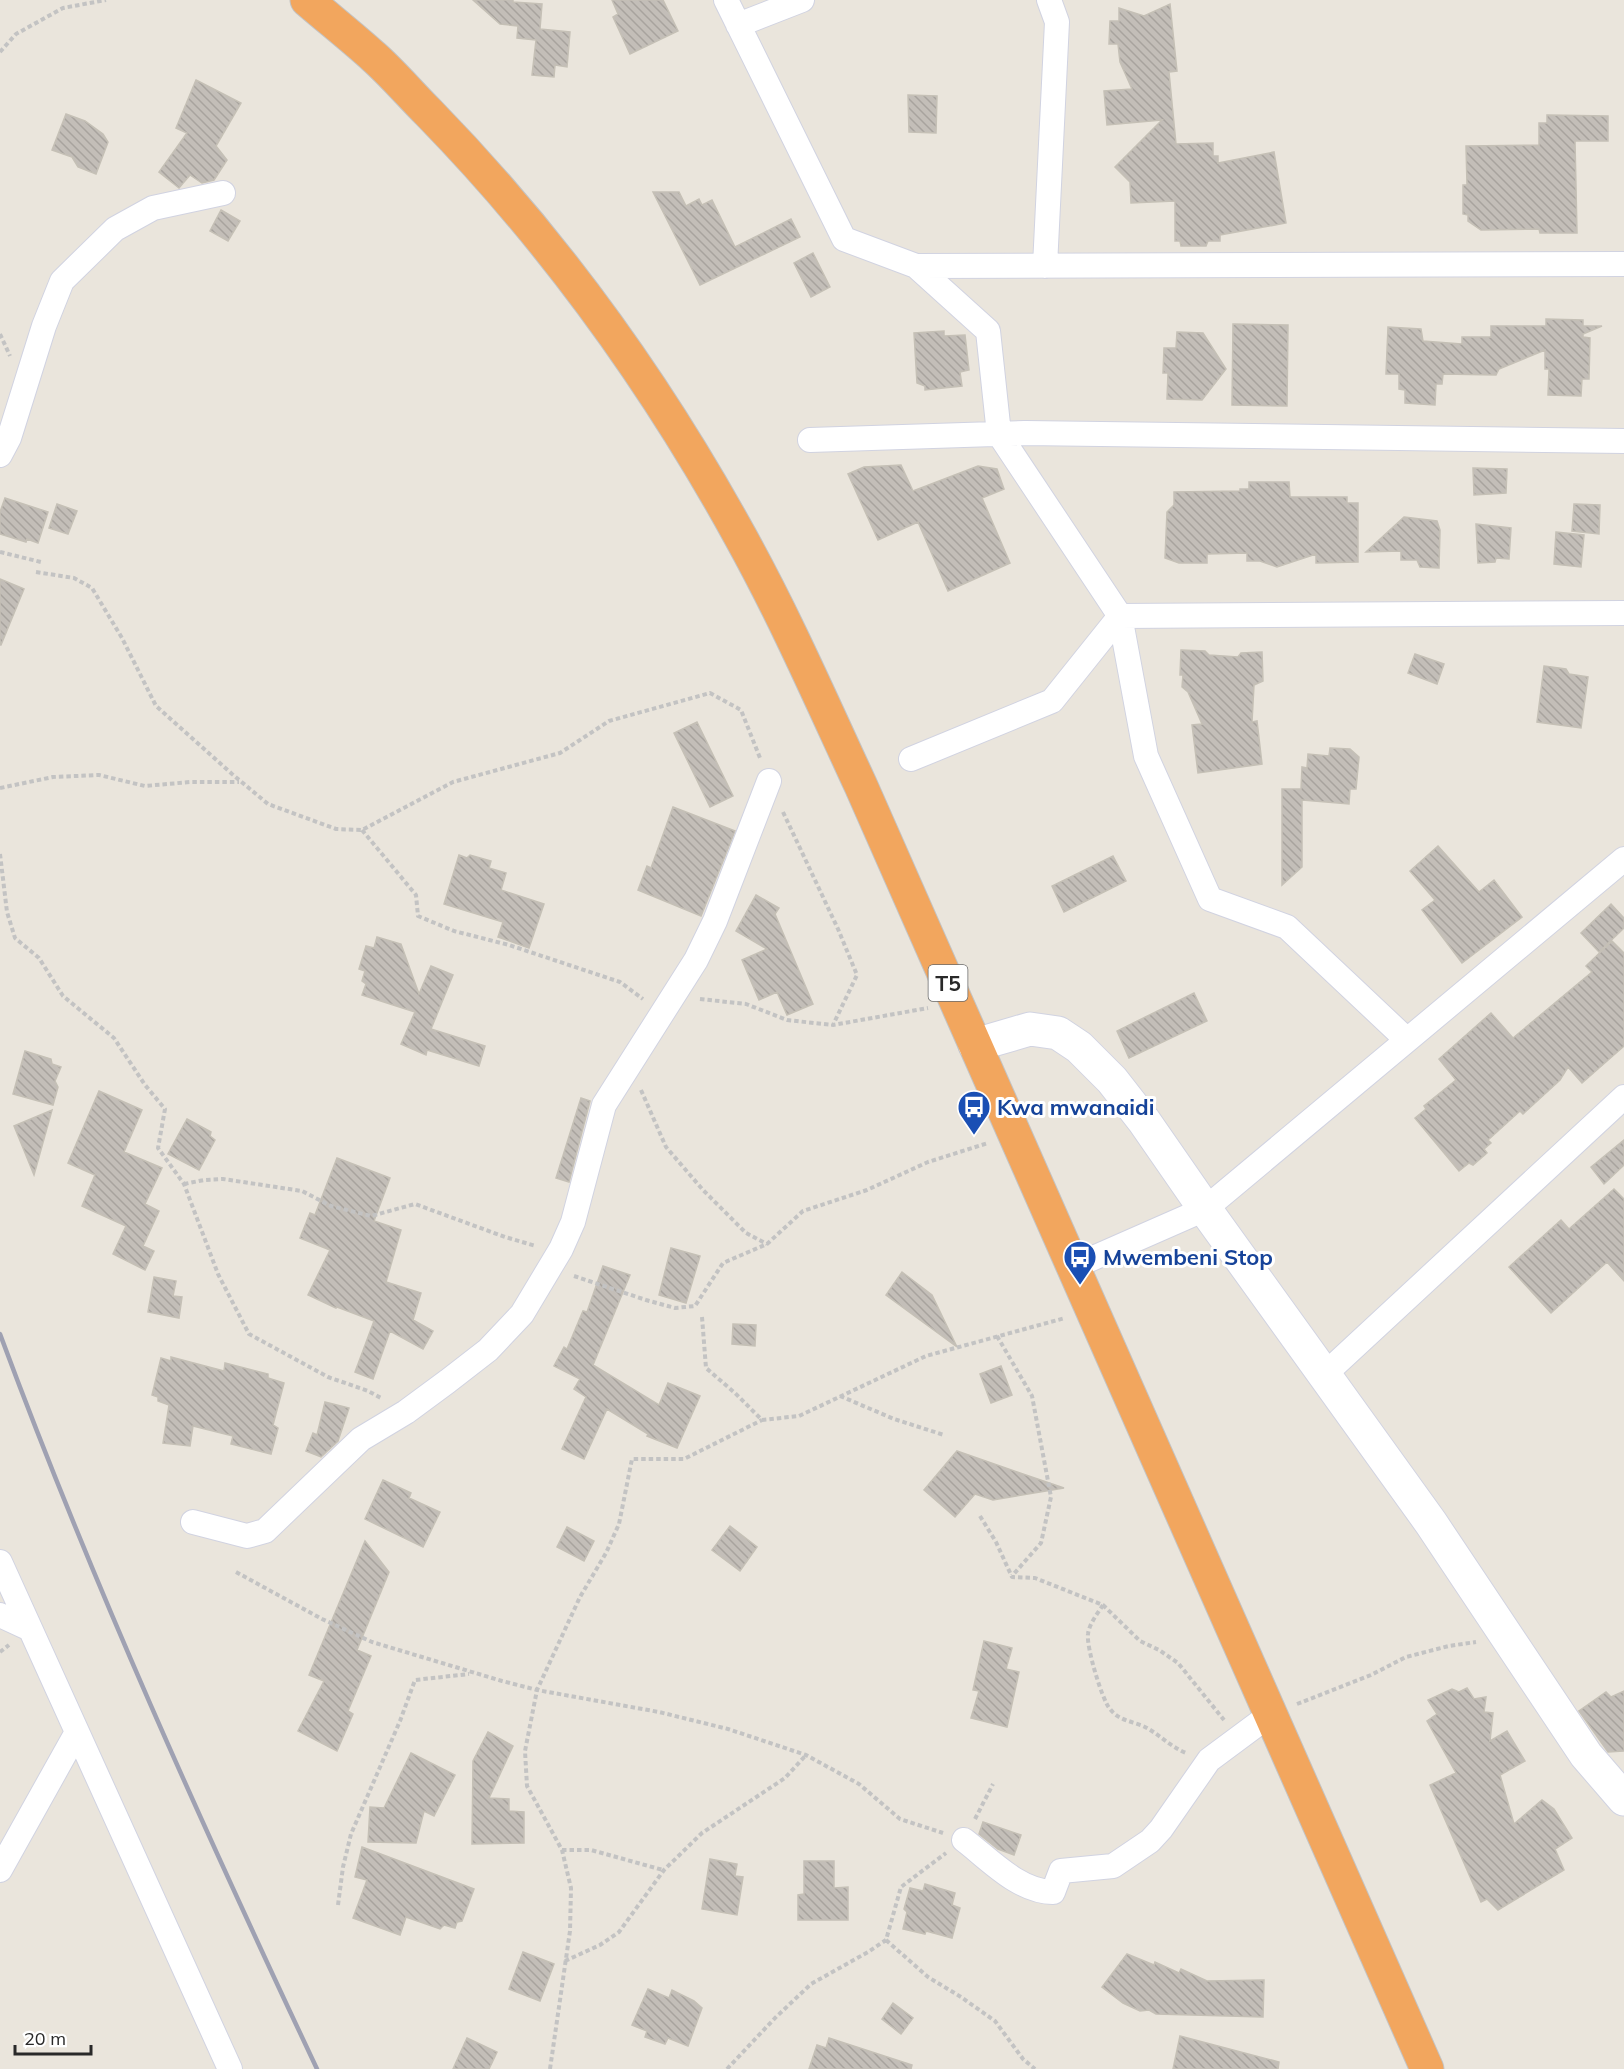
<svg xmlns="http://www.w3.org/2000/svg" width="1624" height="2069" font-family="Mulish,sans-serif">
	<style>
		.building { fill: url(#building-back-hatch); stroke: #c5c0b6; stroke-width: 1.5 }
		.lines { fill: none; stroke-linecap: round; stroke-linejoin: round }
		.street-casing { stroke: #d1d3e1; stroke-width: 26 }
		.secondary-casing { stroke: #d1d3e1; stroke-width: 35 }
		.highway-casing { stroke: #c3c3c3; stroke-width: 35 }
		.path { stroke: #c3c3c3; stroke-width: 4; stroke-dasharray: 4.5 3; stroke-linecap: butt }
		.street { stroke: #fff; stroke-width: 24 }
		.secondary { stroke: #fff; stroke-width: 33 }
		.highway { stroke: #f2a65e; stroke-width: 33 }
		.rail { stroke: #9fa1b2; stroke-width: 4.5 }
		.labels { text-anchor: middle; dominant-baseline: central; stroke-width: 6; stroke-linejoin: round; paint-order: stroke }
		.shield { fill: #fff; stroke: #696969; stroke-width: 1.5 }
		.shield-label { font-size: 21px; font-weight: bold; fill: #292929 }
		.transit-label { font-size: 22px; font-weight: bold; fill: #164399; stroke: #fff; text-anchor: start }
	</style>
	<defs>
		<pattern id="building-back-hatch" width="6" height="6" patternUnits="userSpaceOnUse" patternTransform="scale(1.5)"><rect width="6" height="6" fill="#c3beb8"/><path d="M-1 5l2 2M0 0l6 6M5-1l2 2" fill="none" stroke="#a8a39e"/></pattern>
	</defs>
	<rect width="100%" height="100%" fill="#eae5dc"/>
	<path class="building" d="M473,0H513V2L542,4L540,29L570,32L567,67L555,65L554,77L532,75L536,40L517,38L518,26L500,24Z
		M612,0H663L678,31L630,54L613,17L618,14Z
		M1170,4L1177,71L1169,72L1176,144L1213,143V156H1218V163L1274,152L1286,223L1220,235V241H1208L1206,246H1181L1180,241H1175V201L1131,203L1130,182L1115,167L1162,120L1107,125L1104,91L1132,89L1120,62L1118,44H1109L1110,21H1119V8L1144,16Z
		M196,80L241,103L216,146L227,160L214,180L202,183L190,175L179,188L159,172L187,133L176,128Z
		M908,95L937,96L936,133L909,132Z
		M66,114L85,121L103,134L108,142L96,174L78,167L72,157L52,150Z
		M1547,115L1608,116V141H1575L1577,233H1540L1539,229L1481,230L1468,221V215L1463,214V185H1467L1466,146L1539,145V123H1547Z
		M653,192H679L686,206L699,199L702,205L712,200L735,247L791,219L800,237L700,285Z
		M221,210L240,221L228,241L210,231Z
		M813,253L830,287L811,297L794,263Z
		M1546,319L1583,320V326H1602L1583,334V337L1590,338L1589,379H1582L1581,396L1548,395L1549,369H1545V350L1499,369L1496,375L1443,374L1442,384H1436L1435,405L1405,403V390L1399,389V374H1386L1388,327L1421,329L1423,341L1462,344V337H1491V326H1546Z
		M1233,324L1288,325L1287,406L1232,405Z
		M944,331V336L965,335L969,370L960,372L962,386L925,390V386L917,383L914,333Z
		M1177,332L1203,333L1226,369L1202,400L1167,399L1168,373H1163L1164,348H1176Z
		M901,465L913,491L978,466L997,469L1004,489L982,498L1010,563L948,591L918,522L878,540L848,474L864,467Z
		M1473,468L1507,469L1506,493L1474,495Z
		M1249,482H1289L1290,497H1347V503H1358V562L1316,563V554L1277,567L1260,561H1247V553L1207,554V563H1179L1165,558L1167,512L1174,505V492L1240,491V489H1249Z
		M5,498L48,512L38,543L27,539L26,542L0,534V512Z
		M57,504L77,511L68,534L49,528Z
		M1574,504L1600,505L1599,534L1572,531Z
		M1404,517L1437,521L1440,530L1439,568L1420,567L1417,560H1401V551L1366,552Z
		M1476,524L1511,528L1509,559L1496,558L1495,562L1478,563Z
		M1556,532L1584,535L1581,567L1554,564Z
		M0,579L24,589L1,645H0Z
		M1181,650L1205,651L1209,655L1238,657L1241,653L1262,652L1263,681L1254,685L1252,722L1257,721L1262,764L1198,773L1192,725L1202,724L1188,692L1182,687L1183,675H1180Z
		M1415,654L1444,664L1437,684L1408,673Z
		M1544,666L1566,669L1569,674L1588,677L1581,728L1537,722Z
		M697,722L733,796L710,807L674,733Z
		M1330,748L1350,749L1359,757L1356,789H1350L1349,804L1302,800V867L1282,885V789H1301L1302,767L1307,768L1308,754L1329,756Z
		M673,807L735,831L701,916L638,890L647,866L651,868Z
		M1438,846L1479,892L1494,880L1522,917L1462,963L1422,910L1435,900L1410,871Z
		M459,855L467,858L470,855L491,861L489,868L506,873L501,890L544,904L529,948L498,937L503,922L444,904Z
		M1113,856L1126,881L1064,912L1052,886Z
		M756,895L779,908L775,914L813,1004L787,1015L777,992L759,1000L742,960L767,949L736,931Z
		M1611,904L1624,918V928L1599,952L1581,933Z
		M377,937L401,944L419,994L431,966L453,975L431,1029L485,1046L479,1066L427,1050L426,1055L401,1044L415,1012L362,995L366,984L362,981L365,971L359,969L366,946L374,948Z
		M1612,941L1624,953V1046L1582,1083L1568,1067L1560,1080L1523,1114L1520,1111L1488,1140L1491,1143L1484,1149L1487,1153L1473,1165L1469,1163L1459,1171L1415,1118L1426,1109L1424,1106L1456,1080L1439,1059L1491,1013L1513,1038L1592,972L1586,966Z
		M1194,993L1207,1021L1129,1058L1117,1031Z
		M25,1051L51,1059L52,1064L61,1067L55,1081L58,1087L53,1105L13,1094Z
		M99,1091L142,1110L124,1152L162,1168L145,1204L159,1211L143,1246L154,1251L145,1270L113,1254L126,1226L82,1206L95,1175L68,1163Z
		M581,1098L590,1101L569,1182L556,1178Z
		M52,1110L34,1175L14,1126Z
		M187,1119L211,1132L210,1136L215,1140L199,1170L168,1154Z
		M1624,1140V1165L1604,1184L1591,1167Z
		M337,1158L390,1178L374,1221L401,1230L386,1282L421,1293L413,1320L433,1331L423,1349L390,1331L373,1379L355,1372L374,1321L337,1307L336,1308L308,1295L330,1250L300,1238L310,1213L315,1215Z
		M1614,1189L1624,1199V1281L1607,1262L1551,1313L1509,1267L1561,1220L1569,1229Z
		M671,1248L700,1256L686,1303L659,1295Z
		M603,1266L630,1275L593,1365L659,1405L668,1383L700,1396L677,1448L647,1436L648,1434L607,1409L584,1459L562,1449L586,1397L574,1389L580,1379L554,1366L564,1347L567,1349L583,1311L587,1312Z
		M902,1272L932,1295L957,1347L886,1295Z
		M154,1277L176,1281L173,1296L182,1297L179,1318L148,1312Z
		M733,1324L756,1325L755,1346L732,1344Z
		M171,1357L224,1371L225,1363L268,1374V1378L284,1383L273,1425L278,1428L271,1454L231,1444L233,1436L193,1426L190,1446L163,1443L169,1405L158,1401V1397L152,1395L161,1358L171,1361Z
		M1001,1366L1012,1395L991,1403L980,1374Z
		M325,1402L349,1408L338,1441L321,1457L306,1451L313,1433L317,1435Z
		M957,1451L1020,1473L1064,1488L993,1500L975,1494L955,1517L924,1490Z
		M383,1480L411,1493L409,1498L440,1512L423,1547L365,1519Z
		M730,1526L757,1547L740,1571L712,1550Z
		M567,1527L594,1541L584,1561L557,1547Z
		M365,1541L389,1572L357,1650L371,1656L348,1711L353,1714L337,1751L298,1731L324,1681L309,1675Z
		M984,1641L1012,1648L1006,1669L1019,1672L1007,1727L971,1718L979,1691L973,1690Z
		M1467,1688L1474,1699L1486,1697L1484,1712L1493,1713L1490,1741L1507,1731L1525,1761L1500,1775L1514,1824L1542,1800L1554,1809L1572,1838L1555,1849L1564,1870L1498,1910L1487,1899L1481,1902L1430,1785L1456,1773L1427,1721L1437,1714L1428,1700L1452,1689L1459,1692Z
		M1624,1691V1751L1608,1752L1579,1711L1606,1692L1611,1697Z
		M488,1732L513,1746L489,1798L509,1799V1811L524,1812V1843L472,1844L473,1761Z
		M411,1753L455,1775L434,1816L424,1811L416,1843L368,1842L370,1807L384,1808Z
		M983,1822L1021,1835L1014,1855L998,1849L979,1834Z
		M362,1847L474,1889L462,1921L457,1922L455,1928L444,1925L440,1929L406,1917L400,1935L353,1918L367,1880L355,1877Z
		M710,1859L737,1864L735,1876L743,1877L737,1915L702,1909Z
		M804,1861H834V1888L848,1887V1920H798V1895L804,1894Z
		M925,1884L955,1893L952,1905L960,1908L952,1938L926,1931L925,1934L903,1929L907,1912L904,1909L910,1888L923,1891Z
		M523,1952L554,1964L540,2001L509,1989Z
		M1127,1954L1154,1965L1155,1962L1179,1973L1181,1969L1207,1981L1264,1980L1263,2017L1156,2014L1149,2010L1140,2011L1123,2003L1102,1987Z
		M648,1989L669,1998L672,1990L694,2001L702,2008L688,2046L668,2038L665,2044L645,2037L647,2031L632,2025Z
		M893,2003L913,2018L901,2034L882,2019Z
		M1180,2036L1279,2062L1278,2069H1173Z
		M467,2038L497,2052L489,2069H453Z
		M829,2038L912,2065L911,2069H809L817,2045L826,2048Z"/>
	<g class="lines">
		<g class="street-casing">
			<path id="street" d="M726,0L844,239L916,266L988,331L999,434L1120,616L1146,756L1210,899L1287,927L1407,1040
				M738,25L802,0
				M916,266L1624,264
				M1045,266L1057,22L1049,0
				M810,440L1025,433L1624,441
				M0,455L9,438L44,326L62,281L115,229L153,208L223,193
				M911,759L1052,701L1120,616L1624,613
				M1073,1267L1205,1209L1624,859
				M1324,1375L1624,1097
				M193,1522L247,1536L265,1531L361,1439L406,1412L448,1381L488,1350L522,1314L561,1249L573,1222L604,1105L696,960L715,921L769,781
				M0,1562L230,2069
				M0,1615L30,1629
				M964,1840C989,1859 1019,1892 1053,1892L1061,1871L1113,1866L1150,1841L1161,1829L1209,1760L1271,1714
				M0,1870L77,1732"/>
		</g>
		<g class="secondary-casing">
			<path id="secondary" d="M975,1045L1030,1029L1058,1033L1079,1047L1112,1080L1144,1121L1205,1209L1431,1523L1586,1755L1624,1799"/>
		</g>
		<g class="highway-casing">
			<path id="highway" d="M307,0C329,19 352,37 374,57C393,74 410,94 429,113C551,238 656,383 740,536C785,617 822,702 861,786L1427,2069"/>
		</g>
		<path class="path" d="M0,52L16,34L63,8L106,0
			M0,334L10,356
			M0,552L41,562
			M36,572L74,578L92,588L122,638L156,706L232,774L268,804L336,829L362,830L453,782L560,753L609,721L710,693L741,710L760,758
			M0,788L53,777L99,775L145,786L190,782H239
			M783,812L838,929L857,975L833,1025L928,1008
			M362,830L416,895L418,916L454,931L509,945L620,982L643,999
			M0,854L7,912L15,938L39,958L63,996L114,1038L145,1085L165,1109L158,1148L184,1184L218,1274L249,1334L328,1377L368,1391L381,1398
			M700,999L746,1004L787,1020L832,1025
			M641,1090L666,1147L703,1190L746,1233L767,1244
			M184,1184L204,1180L223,1179L302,1191L331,1206L371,1216L415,1204L505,1237L536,1246
			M574,1276L646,1300L675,1308L695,1306L723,1263L767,1244L803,1211L867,1190L928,1162L988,1143
			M702,1317L706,1368L735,1393L762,1420L799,1416L926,1356L1065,1318
			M997,1336L1032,1396L1051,1497L1041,1543L1012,1576
			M840,1396L894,1419L944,1435
			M980,1516L996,1542L1012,1577L1035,1578L1103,1605L1140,1641L1159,1650L1178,1663L1224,1720
			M236,1572L322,1619L372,1642L502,1681L537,1690L659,1712L728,1729L806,1755L859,1784L900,1819L943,1833
			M1103,1605C1098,1613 1089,1624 1088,1634C1086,1646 1102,1700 1110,1709C1118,1720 1131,1721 1143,1726C1158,1733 1169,1746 1186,1753
			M0,1652L9,1645
			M1297,1704L1371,1675L1406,1657L1449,1646L1476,1642
			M975,1819L993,1784
			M562,1850H591L663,1870
			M338,1905L343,1867L351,1834L400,1721L415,1680L469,1674
			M886,1940L928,1977L961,1997L995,2021L1023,2059L1035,2069
			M565,1961L600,1945L619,1932L664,1870L702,1833L785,1778L806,1755
			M550,2069L570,1931L571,1888L562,1850L527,1786L525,1751L537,1690L580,1597L606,1553L619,1524L632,1459H684L762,1420
			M727,2069L775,2018L811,1984L868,1952L886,1940L901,1887L946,1853"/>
		<use href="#street" class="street"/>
		<use href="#secondary" class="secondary"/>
		<use href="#highway" class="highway"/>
		<path class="rail" d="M0,1334C93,1585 203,1827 317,2069"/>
	</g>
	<defs>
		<g id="bus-pin" transform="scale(1.725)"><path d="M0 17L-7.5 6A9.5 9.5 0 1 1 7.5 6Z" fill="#1a4fb4" stroke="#fff"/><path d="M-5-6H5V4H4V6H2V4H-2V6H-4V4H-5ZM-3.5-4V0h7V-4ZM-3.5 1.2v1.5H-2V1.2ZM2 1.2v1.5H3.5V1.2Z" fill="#fff"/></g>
	</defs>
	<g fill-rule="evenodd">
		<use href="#bus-pin" x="974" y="1107"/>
		<use href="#bus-pin" x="1080" y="1257"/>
	</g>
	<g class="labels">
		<rect class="shield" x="928.5" y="965" width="39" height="36" rx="4.5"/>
		<g class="shield-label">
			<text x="948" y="983">T5</text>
		</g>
		<g class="transit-label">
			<text x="997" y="1107">Kwa mwanaidi</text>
			<text x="1103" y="1257">Mwembeni Stop</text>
		</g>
	</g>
	<path d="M15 2045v9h76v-9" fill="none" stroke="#292929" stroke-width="3"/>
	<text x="24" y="2045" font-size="18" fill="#292929" stroke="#ffffff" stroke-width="4.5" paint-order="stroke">20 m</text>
</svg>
